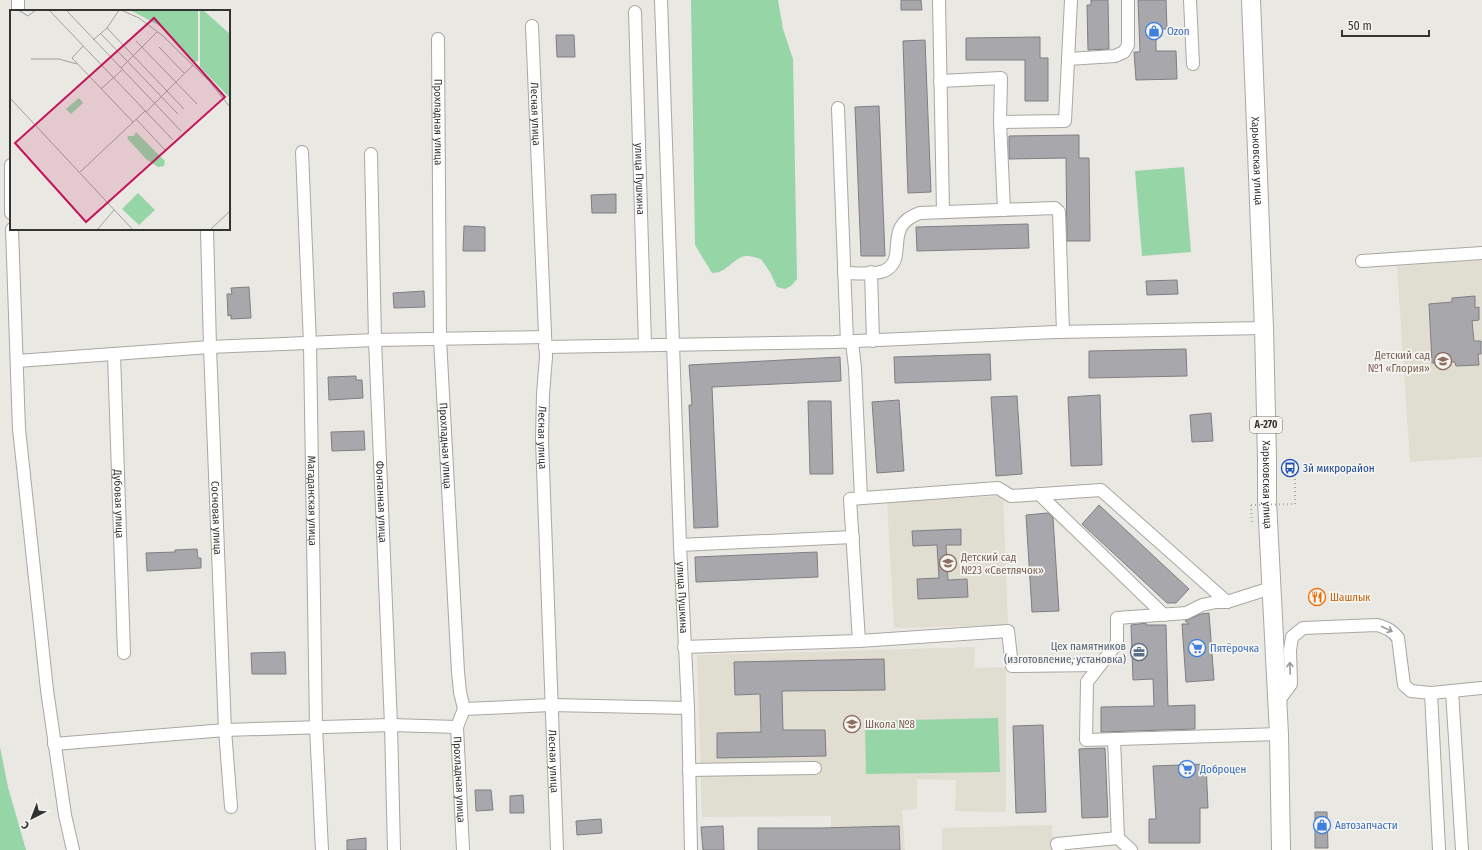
<svg xmlns="http://www.w3.org/2000/svg" width="1482" height="850" font-family="'Fira Sans Condensed',sans-serif">
	<style>
		.built { fill: #e0ddd1 }
		.green { fill: #95d5a6 }
		.building { fill: #a8a7ac; stroke: #7f7e83 }
		.lines { fill: none; stroke-linecap: round; stroke-linejoin: round }
		.minor-casing { stroke: #a8a7a2; stroke-width: 14 }
		.highway-casing { stroke: #a8a7a2; stroke-width: 20 }
		.path { stroke: #acaba7; stroke-width: 2; stroke-dasharray: 1 3; stroke-linecap: butt }
		.minor { stroke: #fff; stroke-width: 12 }
		.highway { stroke: #fff; stroke-width: 18 }
		.path-bridge { stroke: #acaba7; stroke-width: 2; stroke-dasharray: 1 3; stroke-linecap: butt }
		.oneway { stroke: #999998 }
		.labels { text-anchor: middle; dominant-baseline: central; stroke-width: 3.5; stroke-linejoin: round; paint-order: stroke }
		.shield { fill: #f7f5f0; stroke: #6e6d6a; stroke-width: 1 }
		.shield-label { font-size: 10px; font-weight: bold; fill: #333331 }
		.shop-label { font-size: 11px; fill: #366cbe; stroke: #f7f5f0; text-anchor: start }
		.street-label { font-size: 11px; fill: #333331; stroke: #f7f5f0 }
		.education-label { font-size: 11px; fill: #785e54; stroke: #f7f5f0; text-anchor: start }
		.transit-label { font-size: 11px; fill: #164399; stroke: #f7f5f0; text-anchor: start }
		.food-label { font-size: 11px; fill: #c56008; stroke: #f7f5f0; text-anchor: start }
		.service-label { font-size: 11px; fill: #4e5e75; stroke: #f7f5f0; text-anchor: end }
		.inset-road { fill: none; stroke: #a1a09c; stroke-width: 1 }
		.view { fill: #c2185b; fill-opacity: 0.15; stroke: #c2185b; stroke-width: 2 }
		.inset-edge { fill: none; stroke: #333331; stroke-width: 2 }
	</style>
	<rect width="100%" height="100%" fill="#eae8e3"/>
	<path class="built" d="M1482,260V457L1410,462L1397,266Z
		M1003,496L1008,625L894,628L887,501Z
		M975,647L974,668L1006,667V812L955,811L956,780L917,779V809L902,810L905,850H831V816L702,817L697,655Z
		M1052,825L1053,850H942V828Z"/>
	<path class="green" d="M691,0H778L783,29L793,59L797,279L791,286L785,289L777,287L770,272L761,259C756,258 749,255 745,256C732,259 727,273 712,273L695,245Z
		M1184,167L1191,252L1142,256L1135,171Z
		M998,718L1000,772L866,774L865,721Z
		M0,747L8,787L26,850H0Z"/>
	<path class="building" d="M901,0H921L922,10H901Z
		M1091,0H1108L1109,49L1088,50L1087,5H1091Z
		M1138,0H1166L1167,29H1156V51H1176L1177,79L1136,80L1134,52H1140Z
		M556,35H574L575,57H557Z
		M1040,37V58H1048V101H1025V60H966V38Z
		M925,40L931,192L908,193L903,41Z
		M879,106L885,256H861L855,107Z
		M1079,135V158H1089L1090,241H1067L1066,158L1009,159V136Z
		M616,194V213H592L591,195Z
		M1028,224L1029,248L917,251L916,227Z
		M464,226L485,227V251H463Z
		M1177,280L1178,294L1147,295L1146,281Z
		M249,287L251,318L231,319V315L228,316L227,294H232L231,288Z
		M424,291L425,307L394,308L393,293Z
		M1475,296V308L1479,307V320L1472,321L1474,341H1481V354H1478L1479,365L1456,366L1455,362L1432,363L1429,304L1452,302V298Z
		M1186,349L1187,376L1089,378V351Z
		M990,354L991,380L895,383L894,357Z
		M840,357L841,381L712,387L718,527L694,528L689,405H692L689,365Z
		M356,376V380H362L363,398L329,400L328,377Z
		M1100,395L1102,465L1071,466L1068,397Z
		M1017,396L1022,474L996,476L991,397Z
		M899,400L904,471L877,473L872,402Z
		M808,401H831L833,474H810Z
		M1211,413L1213,441L1192,442L1190,415Z
		M364,431L365,450L332,451L331,432Z
		M1099,505L1189,589L1176,603H1167L1082,524Z
		M1048,513L1053,518L1059,611L1032,612L1026,515Z
		M961,529V545H946L948,580L967,579L968,597L918,599L917,579L939,578L937,545L913,546L912,531Z
		M197,549L198,558H201V568L147,571L146,553L175,552V550Z
		M817,552L818,577L696,582L695,557Z
		M1209,613L1214,680L1186,682L1182,624H1189L1185,621L1201,614Z
		M1146,623V625H1166L1168,706L1195,705V729L1101,732V707L1154,706L1153,679L1133,680L1131,625Z
		M285,652L286,674H252L251,653Z
		M884,659L885,690L782,691L783,730H825L826,756L717,758V733L761,732L760,694L735,695L734,662Z
		M1043,725L1046,812L1016,813L1013,726Z
		M1105,748L1108,817L1082,818L1079,749Z
		M1206,764L1208,808H1200V843H1149V819H1156L1153,766Z
		M475,790H491L493,810L476,811Z
		M523,795L524,813H510V796Z
		M1315,812H1327L1328,848H1315Z
		M601,819L602,833L577,835L576,821Z
		M723,826L724,850H703L701,827Z
		M899,826L900,850H758V828H820Z
		M366,838V850H347V840Z"/>
	<g class="lines">
		<g class="minor-casing">
			<g id="minor">
				<path id="s1" d="M661,0L680,545L688,708L691,850"/>
				<path d="M939,0L943,212"/>
				<path d="M1190,0L1193,64"/>
				<path d="M18,11V0"/>
				<path id="s2" d="M635,12L645,345"/>
				<path id="s3" d="M532,26L546,357L543,394L542,440L557,850"/>
				<path id="s4" d="M438,39L440,339L458,672L460,692L464,709L457,727L463,850"/>
				<path d="M1068,59L1115,56L1124,52L1128,45V0"/>
				<path d="M940,81L1001,78L1000,122L1004,210"/>
				<path d="M838,108L847,342"/>
				<path d="M1000,122L1065,121L1071,0"/>
				<path id="s5" d="M302,152L310,344L316,727L322,850"/>
				<path id="s6" d="M371,154L375,340L391,725L394,850"/>
				<path d="M11,165V213"/>
				<path d="M12,229L19,429L47,690L65,815L73,850"/>
				<path id="s7" d="M207,229L210,347L225,730L231,807"/>
				<path d="M1362,261L1482,253"/>
				<path d="M871,272L873,341"/>
				<path d="M844,273C855,273 874,275 884,271C910,259 881,226 920,213L1055,208L1059,212L1063,332"/>
				<path d="M852,342L855,368L861,498"/>
				<path d="M545,347L834,342L1056,332L1264,328"/>
				<path id="s8" d="M114,354L124,653"/>
				<path d="M17,361L210,347L375,340L545,337"/>
				<path d="M1039,494L1164,615"/>
				<path d="M680,545L853,537"/>
				<path d="M1271,588L1227,602H1216L1202,605L1186,613L1117,618V643L1087,682L1086,740L1279,734"/>
				<path d="M684,647L859,641"/>
				<path d="M1100,665L1012,666L1008,631L859,641L850,499L998,488L1011,496L1101,490L1227,602"/>
				<path d="M1452,691L1462,850"/>
				<path d="M1277,703L1291,684L1290,650L1292,637L1303,628L1377,625C1387,628 1392,630 1398,638L1404,685L1411,691L1431,693"/>
				<path d="M464,709L551,705L688,708"/>
				<path d="M1114,739L1118,838L1131,850"/>
				<path d="M54,744L225,730L391,725L457,727"/>
				<path d="M689,770L815,768"/>
				<path d="M1059,850L1057,844L1118,838"/>
				<path d="M1439,850L1431,693L1482,688"/>
			</g>
		</g>
		<g class="highway-casing">
			<g id="highway">
				<path id="s9" d="M1251,0L1264,328L1267,459V501L1279,734L1281,850"/>
			</g>
		</g>
		<path class="path" d="M1295,471V504
			M1251,505L1252,525"/>
		<use href="#minor" class="minor"/>
		<use href="#highway" class="highway"/>
		<path class="path-bridge" d="M1251,505L1295,504"/>
	</g>
	<defs><path id="oneway-shaft" d="M-6 0H5M1.5-3L5.5 0L1.5 3" fill="none" stroke-width="1.6" stroke-linecap="round" stroke-linejoin="round"/></defs>
	<g class="oneway">
		<use href="#oneway-shaft" transform="translate(1387 629) rotate(25)"/>
		<use href="#oneway-shaft" transform="translate(1290 668) rotate(-92)"/>
	</g>
	<defs>
		<g id="shop-ring" transform="scale(0.9)"><circle r="9.5" fill="#f7f5f0" stroke="#3f7fe0" stroke-width="1.5"/><path d="M-5-2.5h2.3a2.7 3.5 0 0 1 5.4 0H5L5.5 6h-11ZM-1.5-2.5h3a1.5 2.3 0 0 0-3 0Z" fill="#3f7fe0"/></g>
		<g id="school-ring" transform="scale(0.9)"><circle r="9.5" fill="#f7f5f0" stroke="#8d6e63" stroke-width="1.5"/><path d="M0-5L7-2L0 1L-7-2ZM-4 1L0 2.5L4 1V4Q0 6-4 4Z" fill="#8d6e63"/></g>
		<g id="bus-ring" transform="scale(0.9)"><circle r="9.5" fill="#f7f5f0" stroke="#1a4fb4" stroke-width="1.5"/><path d="M-5-6H5V4H4V6H2V4H-2V6H-4V4H-5ZM-3.5-4V0h7V-4ZM-3.5 1.2v1.5H-2V1.2ZM2 1.2v1.5H3.5V1.2Z" fill="#1a4fb4"/></g>
		<g id="restaurant-ring" transform="scale(0.9)"><circle r="9.5" fill="#f7f5f0" stroke="#e8710a" stroke-width="1.5"/><path d="M-5-6h1v4h1v-4h1v4h1v-4h1v5L-1.5 .5V6h-2V.5L-5-1ZM5-6V6H3V1.5H1.5Q1.5-4 5-6Z" fill="#e8710a"/></g>
		<g id="supermarket-ring" transform="scale(0.9)"><circle r="9.5" fill="#f7f5f0" stroke="#3f7fe0" stroke-width="1.5"/><path d="M-6-5.5h2.5l.6 2H6L4.5 2H-2.5L-4.4-4H-6ZM-1.5 3.2a1.3 1.3 0 1 0 .1 0ZM3 3.2a1.3 1.3 0 1 0 .1 0Z" fill="#3f7fe0"/></g>
		<g id="office-ring" transform="scale(0.9)"><circle r="9.5" fill="#f7f5f0" stroke="#5c6f8a" stroke-width="1.5"/><path d="M-6-3h4V-5.5h4V-3h4V5H-6ZM-1-4.5V-3h2v-1.5ZM-6 0V1H6V0Z" fill="#5c6f8a"/></g>
	</defs>
	<g fill-rule="evenodd">
		<use href="#shop-ring" x="1154" y="31"/>
		<use href="#school-ring" x="1443" y="361"/>
		<use href="#bus-ring" x="1290" y="468"/>
		<use href="#school-ring" x="948" y="563"/>
		<use href="#restaurant-ring" x="1317" y="597"/>
		<use href="#supermarket-ring" x="1197" y="648"/>
		<use href="#office-ring" x="1139" y="652"/>
		<use href="#school-ring" x="852" y="724"/>
		<use href="#supermarket-ring" x="1187" y="769"/>
		<use href="#shop-ring" x="1322" y="825"/>
	</g>
	<g class="labels">
		<rect class="shield" x="1250" y="417" width="32" height="16" rx="3"/>
		<g class="shield-label">
			<text x="1266" y="425">А-270</text>
		</g>
		<g class="shop-label">
			<text x="1167" y="31">Ozon</text>
			<text x="1210" y="648">Пятёрочка</text>
			<text x="1200" y="769">Доброцен</text>
			<text x="1335" y="825">Автозапчасти</text>
		</g>
		<g class="street-label">
			<text stroke="none"><textPath href="#s3" startOffset="88">Лесная улица</textPath></text>
			<text stroke="none"><textPath href="#s4" startOffset="83">Прохладная улица</textPath></text>
			<text stroke="none"><textPath href="#s9" startOffset="161">Харьковская улица</textPath></text>
			<text stroke="none"><textPath href="#s2" startOffset="167">улица Пушкина</textPath></text>
			<text stroke="none"><textPath href="#s3" startOffset="412">Лесная улица</textPath></text>
			<text stroke="none"><textPath href="#s4" startOffset="407">Прохладная улица</textPath></text>
			<text stroke="none"><textPath href="#s9" startOffset="485">Харьковская улица</textPath></text>
			<text stroke="none"><textPath href="#s5" startOffset="349">Магаданская улица</textPath></text>
			<text stroke="none"><textPath href="#s6" startOffset="348">Фонтанная улица</textPath></text>
			<text stroke="none"><textPath href="#s8" startOffset="150">Дубовая улица</textPath></text>
			<text stroke="none"><textPath href="#s7" startOffset="289">Сосновая улица</textPath></text>
			<text stroke="none"><textPath href="#s1" startOffset="598">улица Пушкина</textPath></text>
			<text stroke="none"><textPath href="#s3" startOffset="736">Лесная улица</textPath></text>
			<text stroke="none"><textPath href="#s4" startOffset="743">Прохладная улица</textPath></text>
		</g>
		<g class="education-label">
			<text x="1430" y="355" text-anchor="end">Детский сад<tspan x="1430" dy="13">№1 «Глория»</tspan></text>
			<text x="961" y="557">Детский сад<tspan x="961" dy="13">№23 «Светлячок»</tspan></text>
			<text x="865" y="724">Школа №8</text>
		</g>
		<g class="transit-label">
			<text x="1303" y="468">3й микрорайон</text>
		</g>
		<g class="food-label">
			<text x="1330" y="597">Шашлык</text>
		</g>
		<g class="service-label">
			<text x="1126" y="646">Цех памятников<tspan x="1126" dy="13">(изготовление, установка)</tspan></text>
		</g>
	</g>
	<g transform="translate(10 10)">
		<rect width="220" height="220" fill="#eae8e3"/>
		<path d="M120,0H188V51L185,52L154,18ZM190,0H193L220,24V88L190,57ZM69,88L73,93L61,104L56,99ZM126,122L155,151L154,156L148,157L136,149L117,128L118,126H124ZM128,183L145,200L129,215L112,199Z" fill="#95d5a6"/>
		<path class="inset-road" d="M8,0L18,6L26,0M39,0L163,130M56,0L171,121M111,0L129,8L153,26L199,71L220,97M97,18L174,99M91,24L168,104M83,30L97,18L109,0M126,31L187,94M73,36L62,48L123,112M149,37L175,64M21,49H49L67,54M111,58L147,22M91,79L112,60M0,88L123,220M136,102L183,55M126,109L155,140M70,162L135,101M87,220L104,200M200,220L220,201"/>
		<path class="view" d="M144,8L215,87L76,212L5,133Z"/>
		<rect width="220" height="220" class="inset-edge"/>
	</g>
	<g transform="translate(32 818) rotate(222)" stroke="#f7f5f0" stroke-width="3" paint-order="stroke">
	<path d="M0-3L7 15L0 10L-7 15Z" fill="#333331"/>
	<text y="-6" font-size="11" font-weight="bold" text-anchor="middle" fill="#333331">С</text>
	</g>
	<path d="M1342 30v6h87v-6" fill="none" stroke="#333331" stroke-width="2"/>
	<text x="1348" y="30" font-size="12" fill="#333331" stroke="#f7f5f0" stroke-width="3" paint-order="stroke">50 m</text>
</svg>
